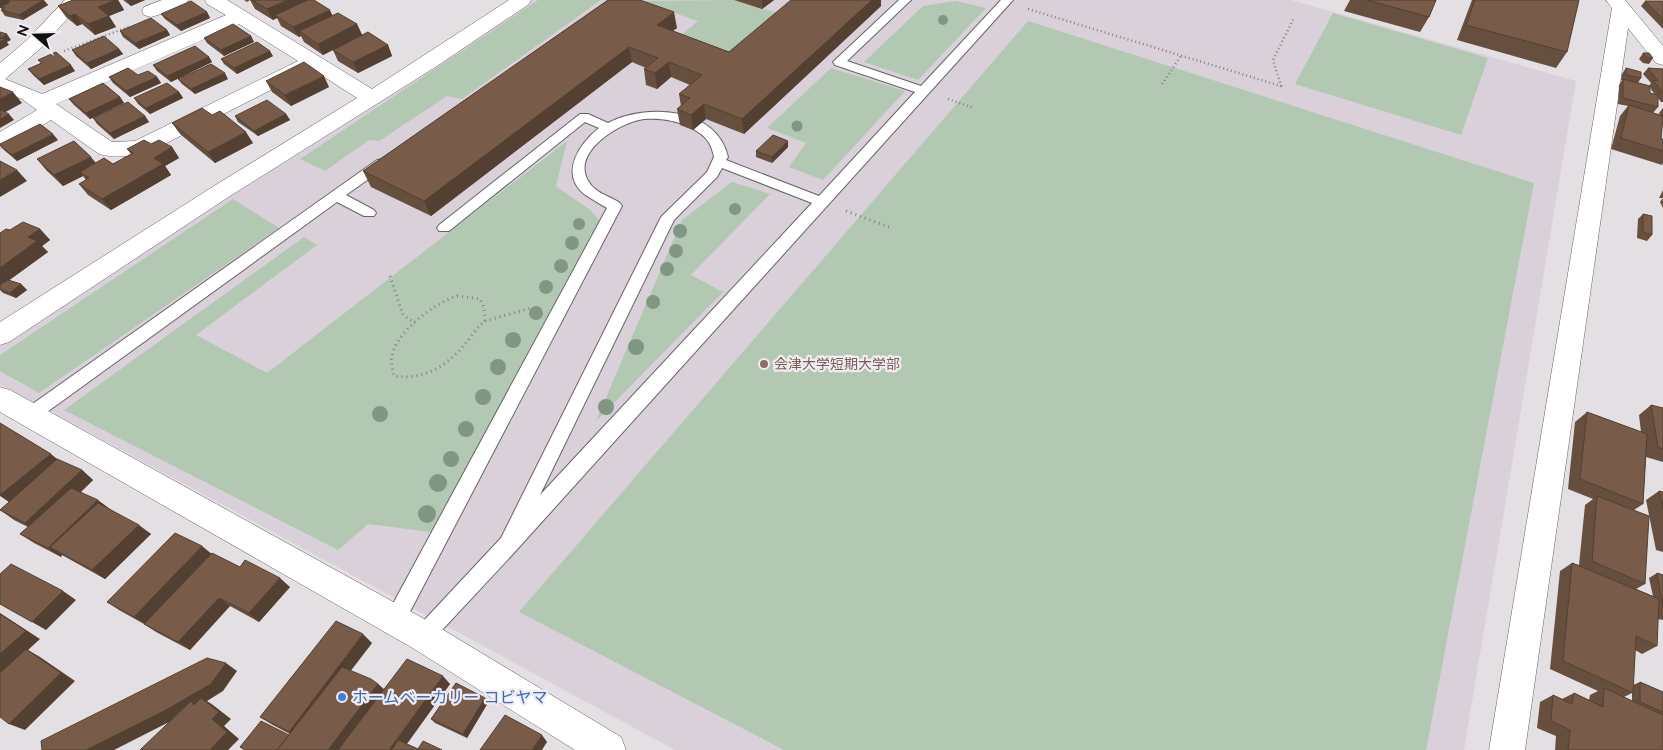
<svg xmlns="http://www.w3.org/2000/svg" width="1663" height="750" font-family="Raleway,'Noto Sans JP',sans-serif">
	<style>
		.built { fill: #d9d0da }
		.green { fill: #b2c8b3 }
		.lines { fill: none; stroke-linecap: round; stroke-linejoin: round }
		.service-casing { stroke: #676467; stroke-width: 2 }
		.minor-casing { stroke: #676467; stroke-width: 1 }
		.path-far1 { stroke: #858285; stroke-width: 2.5; stroke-dasharray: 1 3; stroke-linecap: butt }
		.path { stroke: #858285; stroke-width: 3; stroke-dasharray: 1 4; stroke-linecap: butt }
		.service { fill: #fff; fill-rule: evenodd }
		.minor { fill: #fff; fill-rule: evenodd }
		.tree { fill: #819683 }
		.wall { fill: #674f3f; fill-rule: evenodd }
		.shaded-wall { fill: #544033 }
		.building { fill: #785c49; stroke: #544033 }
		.education-dot { fill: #8d6e63; stroke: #f0ecf1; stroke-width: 2 }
		.shop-dot { fill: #3f7fe0; stroke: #f0ecf1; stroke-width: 2 }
		.labels { text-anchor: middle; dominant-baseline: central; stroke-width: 4.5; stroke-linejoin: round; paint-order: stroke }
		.education-label { font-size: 14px; fill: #785e54; stroke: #f0ecf1; text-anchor: start }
		.near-shop-label { font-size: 16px; fill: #366cbe; stroke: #f0ecf1; text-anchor: start }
	</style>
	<rect width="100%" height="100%" fill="#e3dfe3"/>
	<path class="built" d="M531,0H1291L1576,81L1464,750H675L0,384V344Z"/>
	<path class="green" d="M538,0H601L462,99L447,96L379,141L369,140L325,171L300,159Z
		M734,0L784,15L728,60L673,42L698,21L640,1Z
		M956,1L986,8L918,80L864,62L923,6Z
		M1333,13L1488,58L1461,135L1295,84Z
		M1028,21L1534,183L1426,750H784L519,612Z
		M831,68L905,91L823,180L789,167L806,143L767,128Z
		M567,141L556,186L590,210L601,222L431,532L368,524L338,550L64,410L304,237L317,245L196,335L267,373Z
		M732,182L770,194L691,275L723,292L596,421L682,220Z
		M233,199L279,228L39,393L0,371V355Z"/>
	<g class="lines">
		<g class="service-casing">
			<path id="service" d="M899,0H911L847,61L921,86L1001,0H1013L512,555L430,643L423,646L416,643L413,636L416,629L501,538L661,217L707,172L714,157C711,141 704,134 689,127C675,120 660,118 644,119C620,122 566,154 591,185C597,193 611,197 620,203L622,206L402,627L395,629L388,627L385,620L388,613L607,208C599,203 591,199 584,194C559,173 580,143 599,128L585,122L449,231H439L437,228L439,225L580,114H588L608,123C646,103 717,107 728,157L726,160L819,196L915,92L835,65L833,62ZM722,168L812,203L540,495L674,220L717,177Z
				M382,159L389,163L387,166L346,195L374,210L376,213L374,216H364L337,202L36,420L30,422L24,420L22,415L24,410L377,160Z"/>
		</g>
		<g class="minor-casing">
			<path id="minor" d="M65,0H84L41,48L5,79L42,94L226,15L207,4L205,0H227L372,89L509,0H531L529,4L437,66L230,196L9,342L0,345V322L214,186L357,98L312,69L147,153C132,157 114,158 99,154L51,120L8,146L0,148V132L37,110L22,99L0,91V63L27,40ZM239,24L298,61L135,141L112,142L56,104Z
				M162,0H188L186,4L158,15L151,17L144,15L142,11L144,7Z
				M1606,0H1625L1663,46V65L1656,63L1628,28L1525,750H1489L1612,8Z
				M0,387L10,390L435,625L621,737L626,750H575L411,647L0,412Z"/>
		</g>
		<path class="path-far1" d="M1028,9L1281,86L1273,60L1294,18
			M64,51L131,26
			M1162,84L1181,56
			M948,99L974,108"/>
		<path class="path" d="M846,211L889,227
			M390,276L403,315L415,323
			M457,296L480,299L484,307L485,321C477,327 471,337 465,344C446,367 424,380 394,376C392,368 390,360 393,352C400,329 435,303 457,296Z
			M485,321L531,308"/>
		<use href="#service" class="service"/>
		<use href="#minor" class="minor"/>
	</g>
	<g class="tree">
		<circle cx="943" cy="20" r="5"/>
		<circle cx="797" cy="126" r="5.5"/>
		<circle cx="735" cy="209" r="6"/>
		<circle cx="579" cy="224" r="6"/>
		<circle cx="680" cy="231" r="7"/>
		<circle cx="572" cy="243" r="7"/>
		<circle cx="676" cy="251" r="7"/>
		<circle cx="561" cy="266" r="7"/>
		<circle cx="667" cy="269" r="7"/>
		<circle cx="546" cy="287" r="7"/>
		<circle cx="653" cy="302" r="7"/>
		<circle cx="536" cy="313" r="7"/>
		<circle cx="513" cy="340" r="8"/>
		<circle cx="636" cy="347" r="8"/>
		<circle cx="498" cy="367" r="8"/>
		<circle cx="483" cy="397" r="8"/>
		<circle cx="606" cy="407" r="8"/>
		<circle cx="380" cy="414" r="8"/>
		<circle cx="466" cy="429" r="8"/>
		<circle cx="451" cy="459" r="8"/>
		<circle cx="438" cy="483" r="9"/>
		<circle cx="427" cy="514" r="9"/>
	</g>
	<path class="wall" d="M0,0H44L48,5L23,20L5,16L1,10H2L1,8H0Z
		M73,0H118L124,10L109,16L116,27L95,35L82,24L77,26L66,17L58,6Z
		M123,0H145L131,6Z
		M244,0H306L332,16L357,24L362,35L388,45L392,56L358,73L338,61L333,50L323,55L304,42L301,36L299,37L281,26L277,18L273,20L255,9L250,0L247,2Z
		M608,0L677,28L672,31L729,52L791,0H881V6L744,134L706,119L693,130L680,125L677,109L681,106L679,94L690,85L671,77L657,89L646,85L644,69L646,68L632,62L431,216L371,187L363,171Z
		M734,0H774L762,9Z
		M1350,0H1436L1429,17L1420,32L1344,11Z
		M1472,0H1579L1567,52L1556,68L1457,40Z
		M1645,1H1663V29L1641,6Z
		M207,12L210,18L181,31L165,19L161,14Z
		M167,30L170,35L139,49L123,37L120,31Z
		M251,36L254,42L224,56L207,43L204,38Z
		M119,49L123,54L91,69L76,56L72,50Z
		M1643,53L1653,58L1649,64L1643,63L1639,59Z
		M273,56L237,74L224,64L221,59Z
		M209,57L212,62L171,82L157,71L153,65Z
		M38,60L75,71L44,85L33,75L28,69L41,63Z
		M1626,68L1641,78L1638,83L1649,86L1651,83L1643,74L1648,68L1663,69V102H1661L1658,98V107L1653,113L1660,115L1659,113L1663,108V122L1661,139L1663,151V163L1662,165L1611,149L1620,116L1628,106L1618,104L1619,85L1622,80H1621L1622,74ZM1650,87L1652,91L1655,94L1650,93Z
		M138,75L157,77L161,83L130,97L113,83L109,77Z
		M178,79H228L195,94L182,84Z
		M266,81L329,87L291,106L272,92Z
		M179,92L183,98L150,114L138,104L134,98Z
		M120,97L124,103L90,119L74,105L69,99Z
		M286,114L290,120L258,136L238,122L235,116Z
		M212,115L253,143L215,163L180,134L172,123Z
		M145,116L149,122L114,139L97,124L93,118Z
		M58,140L17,161L4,150L0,146Z
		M788,141V147L772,163L756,157V151Z
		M151,144L172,147L179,158L165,166L171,175L111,210L88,195L79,184L86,180L83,176L63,186L46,170L37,159L113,164L131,154L127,149Z
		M1663,190V198H1659Z
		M1663,198V208L1660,202Z
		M1643,214L1652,235L1647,241L1637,238L1638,219Z
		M40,229L50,240L42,246L48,252L9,280L21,284L27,290L16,298L3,293L0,290V233L10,230Z
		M1651,405L1663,408V462L1646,457L1643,504L1634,510L1645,584L1636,589L1653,596L1649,578L1657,573L1663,575V620L1658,619L1657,646L1642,654L1635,650L1633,685L1640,682L1663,692V750H1555L1556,736L1537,728L1540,702L1553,695L1562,699L1574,693L1589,700L1590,695L1598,691L1550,669L1560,571L1572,563L1579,565L1585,505L1593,499L1568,489L1575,422L1587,412L1641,432L1639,415ZM1632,693V701L1624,697Z
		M0,423L59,460L82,470L93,480L81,492L151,534L105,579L62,555L61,557L34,543L20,534L28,527L14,520L0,510L9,502L0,496Z
		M1659,491L1663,492V552L1656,550L1646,500Z
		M211,554L240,567L290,587L259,622L230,606L190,650L156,632L144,624L119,610L107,602Z
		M372,643L350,671L378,684L384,689L450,684L407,744L418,749L245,750L289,735L290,734L271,724L260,717Z
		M485,698L489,701L467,738L435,723L431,719Z"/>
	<path class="shaded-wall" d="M0,0H14L7,2L9,3L0,8Z
		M43,0L48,5L23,20L19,15Z
		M116,0H118L124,10L109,16L116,27L95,35L88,24L98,7Z
		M127,0H145L131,6Z
		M288,0H306L308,4L275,15L277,18L273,20L267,9Z
		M762,0H774L762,9Z
		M872,0H881V6L744,134L742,119Z
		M330,10L335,21L299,31L301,36L299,37L293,27Z
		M207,12L210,18L181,31L177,25Z
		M674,12L677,28L659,41L657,25Z
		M75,14L82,24L77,26L70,16Z
		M357,24L362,35L323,55L318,44Z
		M167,30L170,35L139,49L135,43Z
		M7,34L11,40L7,42L9,45L0,50V38Z
		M251,36L254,42L224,56L221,50Z
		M388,45L392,56L358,73L353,62Z
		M629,47L632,62L431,216L424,201Z
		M119,49L123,54L91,69L87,63Z
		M270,51L273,56L237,74L234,68Z
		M209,57L212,62L171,82L167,76Z
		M669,62L671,77L657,89L655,73Z
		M71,65L75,71L44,85L39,79Z
		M225,73L228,79L195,94L191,89Z
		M324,76L329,87L291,106L285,95Z
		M157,77L161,83L130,97L126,91Z
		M13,92L22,103L2,114L0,111V99Z
		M179,92L183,98L150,114L146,108Z
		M120,97L124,103L90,119L86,113Z
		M704,104L706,119L693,130L691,115Z
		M9,114L14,120L0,128V119Z
		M286,114L290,120L258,136L254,131Z
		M145,116L149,122L114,139L110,133Z
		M246,132L253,143L215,163L208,152Z
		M53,134L58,140L17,161L12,155Z
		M788,141V147L772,163V157Z
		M172,147L179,158L165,166L171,175L111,210L102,199L154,158Z
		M91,157L100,168L80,172L83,176L63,186L54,175Z
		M17,170L27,181L0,197V180Z
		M40,229L50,240L42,246L48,252L0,287V268L28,237Z
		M21,284L27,290L16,298L10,293Z
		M51,454L63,464L13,505L0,495Z
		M82,470L93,480L38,532L25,523Z
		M98,500L110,509L50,547L62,555L61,557L48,548Z
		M139,525L151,534L105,579L92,570Z
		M202,546L213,555L147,625L134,617Z
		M280,578L290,587L259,622L249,613Z
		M63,591L76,600L46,630L32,622Z
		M219,598L230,606L190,650L178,642Z
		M0,613L40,639L28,650L40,657L75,681L25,730L9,724L0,676Z
		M363,634L372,643L299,739L289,732Z
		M226,663L237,671L223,691L207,701L213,705L231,719L224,726L239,739L228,750H210L177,718L114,750H86Z
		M443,676L450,684L402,750H389Z
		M378,684L386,692L343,750H328Z
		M485,698L489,701L467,738L463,734Z
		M542,735L547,742L542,750H532Z"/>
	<path class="building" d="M10,0H43L19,15L1,10L5,8L1,7L10,2H7Z
		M73,0H116L98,7L109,16L88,24L75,14L70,16L58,6Z
		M252,0H288L267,9Z
		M308,0H314L330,10L293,27L275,15Z
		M608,0H640L674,12L657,25L729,52L791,0H872L742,119L704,104L691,115L677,109L690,98L679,94L702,75L669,62L655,73L644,69L658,58L629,47L424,201L363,171Z
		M1367,0H1436L1429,17Z
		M1475,0H1579L1567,52L1466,25Z
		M191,1L207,12L177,25L161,14Z
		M1645,1H1663V19Z
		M338,13L357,24L318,44L299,31Z
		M151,18L167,30L135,43L120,31Z
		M233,24L251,36L221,50L204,38Z
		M0,32L7,34L0,38Z
		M368,32L388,45L353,62L333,50Z
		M104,36L119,49L87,63L72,50Z
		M0,38L5,39L0,42Z
		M257,42L270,51L234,68L221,59Z
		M195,46L209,57L167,76L153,65Z
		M56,52L71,65L39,79L28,69L42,63L38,60Z
		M1643,53H1649L1653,58H1647Z
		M304,62L324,76L285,95L266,81Z
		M211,64L225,73L191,89L178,79Z
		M128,68L138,75L148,71L157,77L126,91L109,77Z
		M1626,68L1641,72V78L1626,75Z
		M1648,68L1663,69V93L1653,80L1658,81Z
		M1623,79L1650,86V93L1658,95V107L1623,98Z
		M103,83L120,97L86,113L69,99Z
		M167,83L179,92L146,108L134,98Z
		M0,87L13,92L0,99Z
		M267,100L286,114L254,131L235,116Z
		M128,102L145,116L110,133L93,118Z
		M1629,105L1663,116L1661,139H1663V151L1621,138Z
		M202,108L212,115L220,111L246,132L208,152L172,123Z
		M1,110L9,114L0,119Z
		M40,124L53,134L12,155L0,145V144Z
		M773,135L788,141L772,157L756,151Z
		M144,140L151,144L159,140L172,147L154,158L163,164L102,199L79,184L89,178L80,172L104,158L113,164L133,153L127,149Z
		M74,141L91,157L54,175L37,159Z
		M0,161L17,170L0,180Z
		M1643,214L1652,216V235L1643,232Z
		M23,222L40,229L28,237L37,241L0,268V233L6,229L10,230Z
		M8,280L21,284L10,293L0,289V285Z
		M1651,405L1663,408V449L1658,447Z
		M1587,412L1647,434L1643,504L1580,479Z
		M0,423L51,454L0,495Z
		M57,459L82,470L25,523L0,510Z
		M71,488L98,500L48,548L20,534Z
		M1659,491L1663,492V509Z
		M1597,496L1649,516L1645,584L1592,561Z
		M98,503L139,525L92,570L50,547Z
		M175,533L202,546L134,617L107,602Z
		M212,553L240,567L245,560L280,578L249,613L219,598L178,642L144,624Z
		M1572,563L1659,599L1657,646L1636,636L1633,693L1563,661Z
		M11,564L63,591L32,622L0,604V574Z
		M1657,573L1663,575V608Z
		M0,614L26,631L0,654Z
		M336,621L363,634L289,732L260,717Z
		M26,649L61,673L9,724L0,717V673Z
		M207,658L226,663L211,684L164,711L86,750H42L41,741Z
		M407,659L443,676L389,750H338Z
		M342,667L371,679L378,684L328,750H277Z
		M1640,682L1663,692V712L1640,702Z
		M456,683L485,698L463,734L431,719Z
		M1604,688L1663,715V750H1568L1570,730L1551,721L1553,695L1572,704L1574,693L1603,707Z
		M201,698L219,712L212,719L227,732L210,750H140L191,701L194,705Z
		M505,715L542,735L532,750H480Z
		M261,721L289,735L277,750H245L240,747Z
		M398,740L418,749L423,741L442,750H392Z"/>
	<circle class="education-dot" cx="764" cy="364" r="5"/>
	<circle class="shop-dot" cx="342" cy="697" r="5"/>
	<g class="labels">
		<g class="education-label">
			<text x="774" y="364">会津大学短期大学部</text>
		</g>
		<g class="near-shop-label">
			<text x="352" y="697">ホームベーカリー コビヤマ</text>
		</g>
	</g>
	<g transform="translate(35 35) rotate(290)" stroke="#f0ecf1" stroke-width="4" paint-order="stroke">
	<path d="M0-4L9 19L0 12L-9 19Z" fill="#121012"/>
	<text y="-8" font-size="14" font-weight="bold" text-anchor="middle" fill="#121012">N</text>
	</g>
</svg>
